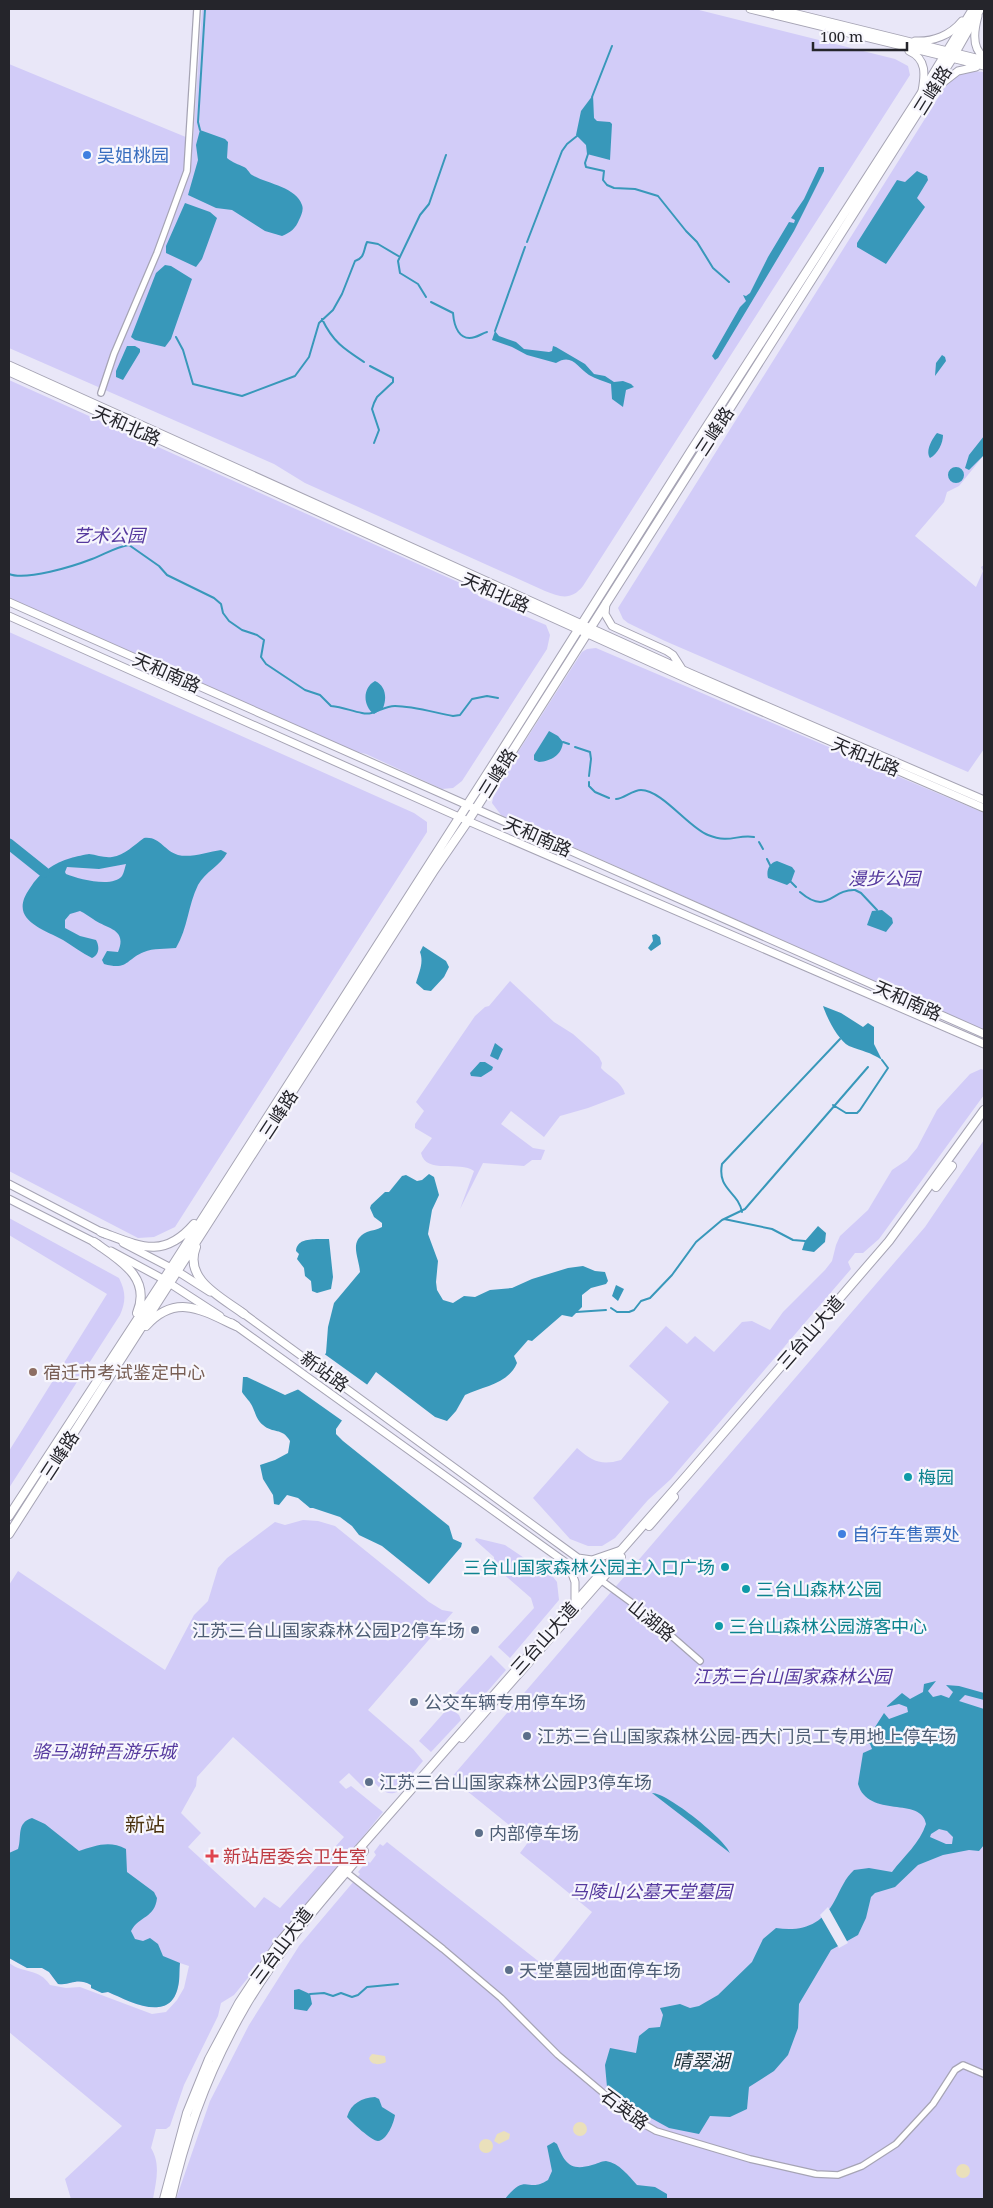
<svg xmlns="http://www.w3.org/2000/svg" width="993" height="2208" font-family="'Noto Serif','Noto Sans SC',serif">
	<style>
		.green { fill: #d2ccf8; fill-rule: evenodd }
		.sand { fill: #eae0bb }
		.water { fill: #3898ba; fill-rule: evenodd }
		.pier { fill: #e9e7f8 }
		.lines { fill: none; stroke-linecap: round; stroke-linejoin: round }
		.stream { stroke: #3898ba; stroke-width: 2 }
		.river { stroke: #3898ba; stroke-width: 11 }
		.minor-casing { stroke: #a6a4b4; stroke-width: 8 }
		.tertiary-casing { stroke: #a6a4b4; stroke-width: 9 }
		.secondary-casing { stroke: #a6a4b4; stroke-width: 10 }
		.minor { stroke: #fff; stroke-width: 5.5 }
		.tertiary { stroke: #fff; stroke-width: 7 }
		.secondary { stroke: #fff; stroke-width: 8 }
		.shop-dot { fill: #3f7fe0; stroke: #f7f6fd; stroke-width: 2 }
		.education-dot { fill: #8d6e63; stroke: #f7f6fd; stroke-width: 2 }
		.culture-dot { fill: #0f9aa8; stroke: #f7f6fd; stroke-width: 2 }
		.service-dot { fill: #5c6f8a; stroke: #f7f6fd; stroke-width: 2 }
		.health-dot { fill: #e0444e; stroke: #f7f6fd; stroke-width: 2 }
		.labels { text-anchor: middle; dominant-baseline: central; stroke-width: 4.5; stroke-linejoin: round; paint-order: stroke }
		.street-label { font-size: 18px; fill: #25252b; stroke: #f7f6fd }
		.shop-label { font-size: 18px; fill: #366cbe; stroke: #f7f6fd; text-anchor: start }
		.park-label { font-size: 18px; font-style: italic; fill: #55399e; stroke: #f7f6fd }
		.education-label { font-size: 18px; fill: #785e54; stroke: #f7f6fd; text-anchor: start }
		.culture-label { font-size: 18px; fill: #0d838f; stroke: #f7f6fd; text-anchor: start }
		.service-label { font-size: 18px; fill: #4e5e75; stroke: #f7f6fd; text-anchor: start }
		.health-label { font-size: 18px; fill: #be3a42; stroke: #f7f6fd; text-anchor: start }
		.water-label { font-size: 19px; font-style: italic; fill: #1c323a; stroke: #f7f6fd }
		.quarter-label { font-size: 20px; fill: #4b3310; stroke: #f7f6fd }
	</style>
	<rect width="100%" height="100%" fill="#e9e7f8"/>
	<path class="green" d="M202,9H695L895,59L908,66L910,75L583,586C571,601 560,597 545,591L305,483L274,464L9,348V64L193,140Z
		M971,71L984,72V455L959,486L947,492L944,502L915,536L976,587L983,571L981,567L984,565V749L968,772L665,641L628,623L623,619L618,608L948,82L957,74Z
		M9,380L458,582L482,598L546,625L550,635L547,649L462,781L453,788L442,789L366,754L345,749L9,599Z
		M9,632L414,813L427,822V832L175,1227L154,1237L138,1238L9,1171Z
		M596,648L984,813V1030L501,815L492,803L495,788L582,652L587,649Z
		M510,981L554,1022L573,1034L599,1057L602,1063L601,1068C608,1076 622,1082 625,1094L588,1108L560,1116L544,1137L511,1111L501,1124L533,1148L545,1150L541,1160H532L524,1166L483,1163L460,1209L474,1171C460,1160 426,1175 421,1153L432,1138L415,1128V1124L424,1111L416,1102L475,1016L485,1007L489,1006Z
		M981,1069L984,1070V1095L879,1239L863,1253H855L848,1262L851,1269L671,1479L648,1500L615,1538L602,1546H588L570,1539L533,1498L577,1448C592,1461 601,1466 621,1460L669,1402L629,1366L666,1326L687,1344L695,1336L714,1352L742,1322L752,1321L770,1330L783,1312L825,1270L832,1261L836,1245L840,1236L868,1210L892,1170L907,1160L917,1148L937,1110L970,1074Z
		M984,1140V2199H176L210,2101L249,2025L299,1946L360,1874L358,1872L367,1861L370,1863L376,1855L374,1852L380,1844L383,1846L387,1842L547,1968L592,1912L520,1853L529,1841L451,1778L925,1227Z
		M9,1218L119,1278C126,1292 126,1301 120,1315L9,1488V1451L107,1294L9,1235Z
		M303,1520L318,1521L335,1526L429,1602L442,1610L453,1612L368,1710L413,1749L423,1761L397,1792C386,1797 379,1787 372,1780L364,1788L349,1773L339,1782L346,1789L351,1786L383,1812L234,1995L221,2003L218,2016L184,2085L170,2126L166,2129H156L151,2148C161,2164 156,2182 153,2199H71L65,2179L122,2126L9,2032V1963C24,1974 39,1968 50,1985L66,1988L80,1987L152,2014L166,2012L177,2000L184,1988L189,1966L180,1963C179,1971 180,1980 178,1987C169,2024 129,2001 108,1992L102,1993L91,1988V1985C76,1977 71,1986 58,1984L49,1972L42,1968H27L9,1958V1585L18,1571L165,1670L194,1615L208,1601L218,1568L227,1558L275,1522L285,1525ZM233,1737L344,1837L280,1908L264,1897L255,1908L188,1847L201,1833L181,1813L196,1786L197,1777Z
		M476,1538L505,1545L536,1566L547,1569L557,1582L559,1600L510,1658L498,1647L534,1608L531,1598L494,1566V1557L475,1540Z
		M491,1655L506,1670L473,1708L467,1709L458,1702L460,1699L455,1694Z
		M449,1707L459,1715L461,1720L431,1752L419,1741Z"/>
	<path class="sand" d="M372,2054L385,2056L386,2062C380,2065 371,2066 369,2058Z
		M573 2129a7 7 0 1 1 14 0a7 7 0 1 1-14 0Z
		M504,2131L510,2134L509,2139L499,2144L494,2141L497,2134Z
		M479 2146a7 7 0 1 1 14 0a7 7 0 1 1-14 0Z
		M956 2171a7 7 0 1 1 14 0a7 7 0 1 1-14 0Z"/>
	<path class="water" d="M593,95L594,118L597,121L610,122L612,124L610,160L587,154L586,145L576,135L581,111Z
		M200,130L225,139L228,142L227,158C233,163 238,164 244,167C248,169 249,173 252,175C267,184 296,187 302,205C304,210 301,216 299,220C296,228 290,233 282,236L265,231L232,210L216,208L188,195L198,160L196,145Z
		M819,167H824V171L794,231L718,358L715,360L712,356L740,307L746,301L743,295L746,296L750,293L768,257L789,222L794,223L795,220L791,218L804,199Z
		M917,171L927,176L928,180L917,198L925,207L886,264L857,247V243L897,180L905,182Z
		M185,203L210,212L217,218L202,259L196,267L166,253V246Z
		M165,265L171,266L192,279L171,339L165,347L135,340L131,337L156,273Z
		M495,331L499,336L516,342L524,349L549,352L552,351L553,346L556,347L585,364L594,374L605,376L614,382L623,381L631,384L634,387L626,390L623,407L612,399L611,384C604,381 596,379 589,375C577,367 572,353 556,363L527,355L512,347L492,340Z
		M127,346H135L140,349V352L123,380L116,377V371Z
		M942,355L945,357L946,361L935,376L936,363Z
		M937,433L943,435C943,443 938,454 930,458C925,451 932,439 937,433Z
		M984,436L983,456L969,470L965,468L969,455Z
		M948 475a8 8 0 1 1 16 0a8 8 0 1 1-16 0Z
		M375,681C386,686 387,698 383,708L374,714C363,706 362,688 375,681Z
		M549,731L558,736L563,742C562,755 551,761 539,762L534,760V755Z
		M144,838C160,836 164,851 178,855C191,858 208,852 221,850L227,853C221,865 205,872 198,885C188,905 188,928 176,948C166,949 153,948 144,952C126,959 128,971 104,964L102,960L107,951L118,952C128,928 106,929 93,919C88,916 85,913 80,911L70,914L65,920V928L80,936L96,940C100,947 99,955 92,958C82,953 73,946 63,940C40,928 8,919 30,888C40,872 54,863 71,858C74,857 87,854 89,854C97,855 104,858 112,857C125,855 134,845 144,838ZM126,864C125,867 124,873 122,876C113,888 78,879 66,874L65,872L67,867L99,869Z
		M777,861L792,867L795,871L791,882L787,885L768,878C766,871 769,863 777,861Z
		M882,910L892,918L893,923L886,932L867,925L872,911Z
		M656,934L660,937L661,944L651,951L648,948L653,941L652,935Z
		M423,946L446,961L449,967L444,977L431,991L424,990L416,983C419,972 424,963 420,952Z
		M823,1006L841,1013L863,1027L868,1023L874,1027V1044L882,1060C870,1052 862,1051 849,1046C838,1040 827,1018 823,1006Z
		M495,1043L503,1049L498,1060L490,1056Z
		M480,1062H485L493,1067L492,1070L481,1077L471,1076L470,1073Z
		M429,1174L434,1177L439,1195L432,1210L428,1234L438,1261L436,1282L437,1290L443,1300L453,1303L464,1296L475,1297L490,1290L512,1288L532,1279L568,1268L583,1266L595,1271L605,1272L608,1281L606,1284L591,1288L582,1295V1307L572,1317L562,1315L532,1341L528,1340L514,1356L517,1363C508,1384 484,1386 465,1395L456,1411L447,1421L435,1417L376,1372L336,1429V1434L343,1441L449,1526L453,1539L462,1543L461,1547L429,1584L382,1546L359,1535L352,1526L340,1517L313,1508H310L298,1498L287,1495L279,1505L274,1504L273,1495L263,1479L260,1465L275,1460L288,1453L290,1441C282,1427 273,1434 263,1425C257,1420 256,1415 253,1408C251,1402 245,1397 242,1392L243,1377H247L285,1395L299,1389L326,1353L328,1327L334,1303L360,1272C359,1257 348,1241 367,1232C372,1230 377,1230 382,1227V1223L374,1217L370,1208L371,1205L385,1192H389L402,1176L406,1175L417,1181L422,1180Z
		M818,1226L826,1233L825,1242L814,1252L802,1250L805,1241Z
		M316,1239H329L333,1277L331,1289L317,1293L312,1291L311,1281L305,1276L304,1268L297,1259L299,1254L296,1251C297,1240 307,1240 316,1239Z
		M616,1285L624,1289L618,1301L612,1296Z
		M936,1681L928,1691L933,1697L941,1695L949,1698L953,1692L946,1685L959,1686L984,1693V1700L965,1695L959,1701L984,1709V1845L979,1851L969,1850L943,1855L918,1865L895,1887L875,1893L871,1897L866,1918L858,1935L831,1950L799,2004L798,2028L788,2055L774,2071L749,2087L747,2109L730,2117L710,2116L699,2134L669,2128L640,2112L607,2087L605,2065L610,2048L636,2053L639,2036L649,2028L660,2027L663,2015L660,2008L680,2004L690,2008L699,2006L718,1995L752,1962L763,1939L776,1928C802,1932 822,1925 835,1900C841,1889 845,1878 854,1870L869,1868L892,1872C904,1856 920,1843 926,1824C922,1796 868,1819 858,1784L863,1753L872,1749L870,1744H867L870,1735L884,1713L889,1719L908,1712L907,1707L899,1704L886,1707L902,1693L910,1699L923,1692L924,1684ZM939,1829L947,1831L953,1837L952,1844H946L930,1837L931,1834Z
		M652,1793C666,1792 725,1839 730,1853Z
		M32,1818L45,1824L79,1851C95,1846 109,1840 126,1849L127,1872L154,1892L157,1898C155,1918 139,1916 131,1931L135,1939L143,1941L150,1938L158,1944L163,1956L180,1963C179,1971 180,1980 178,1987C170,2024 129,2001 108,1992L102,1993L91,1988V1985C76,1977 71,1986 58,1984L49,1972L42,1968H27L9,1958V1853L18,1849C22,1836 16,1823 32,1818Z
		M299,1989L310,1994L312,2004L307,2011L294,2009V1990Z
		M375,2097L379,2099L382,2107L395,2115C394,2123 387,2140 378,2141C372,2141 351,2122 347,2117C351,2103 362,2098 375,2097Z
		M554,2142L557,2144C564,2161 569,2172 592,2165C597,2164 601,2161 606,2161C619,2163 629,2176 637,2185L655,2187L667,2194V2199H505C527,2171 527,2194 548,2180L552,2171L547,2146Z"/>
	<path class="pier" d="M323,1353L369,1386L344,1422L296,1388Z
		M828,1907L848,1943L839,1948L820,1915Z"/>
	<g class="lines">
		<path class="stream" d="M592,97L612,46
			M200,130L198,122L205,9
			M588,154L585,163L586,167L604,171L603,180L607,185L614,188L635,189L658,196L686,231L697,242L713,268L729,282
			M527,242L562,151L567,144L577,136
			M426,297L418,284L400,273L398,261L420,215L429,204L446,155
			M431,302L453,313C454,326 459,342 475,337C479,336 483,333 487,332
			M322,319C333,342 344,349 364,362
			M495,331L525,247
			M176,337L183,350L193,384L242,396L295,376L309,357L319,323L333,310L342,294L355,261C365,258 363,251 367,242L378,244L400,257
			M370,366L393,378V382L377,397L374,403L372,409L379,430L374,443
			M9,574C26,581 74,566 92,559C105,554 116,547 129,545L159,566L167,575L214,598L221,604L223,613L229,621L242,630L257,635L264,640L261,657L266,664L305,690L320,695L331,706C343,707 351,711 362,713C375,716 382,706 395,706C413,706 436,713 453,716L460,715L472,699L487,696L498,698
			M563,742L569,744
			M575,747L590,752L591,759L589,776
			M589,782V786L595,792L609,798
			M616,799C624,799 632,790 641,790C662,790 689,828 708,835C730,844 737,834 754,837
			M759,842L763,849
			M767,859L770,865
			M791,882L796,887
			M800,892C828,916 831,889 855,890L861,893L877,910
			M833,1105L846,1113H857L860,1110L888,1068L882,1060
			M742,1212C738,1191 717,1190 722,1164L840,1039
			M724,1219L772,1229L793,1240L805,1241
			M611,1308L617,1312H629L634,1310L641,1301L650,1298L672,1275L696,1242L722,1220L745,1209L868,1067
			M576,1312L606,1310
			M310,1994L324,1993L333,1996L341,1993L352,1997L358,1995L367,1987L398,1984"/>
		<path class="river" d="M9,844L44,872"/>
		<g class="minor-casing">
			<path id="minor" d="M101,393L114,354L157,253L187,171L197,9
				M602,1581L643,1611L700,1661
				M346,1872L443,1949L501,1998L558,2055L633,2118L656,2131L750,2159L816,2174L838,2175L862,2166L896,2144L933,2104L955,2070L963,2065L984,2074"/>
		</g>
		<g class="tertiary-casing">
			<path id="tertiary" d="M750,9L984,66
				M777,9L984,60
				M978,16C974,30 971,48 984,57
				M915,41C933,42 951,35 962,21
				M909,51C927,59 925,75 922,91
				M936,88L958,71L976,67
				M9,365L690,673L984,800
				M9,372L696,683L984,808
				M9,602L984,1034
				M606,603L605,614L612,626L667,651L673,655L682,669
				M9,616L468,821L984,1044
				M9,1184L105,1234
				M9,1199L98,1244
				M123,1243L177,1271L210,1292
				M111,1251L163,1279L220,1316
				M240,1311L578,1558L592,1560L621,1550
				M232,1323L569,1565L575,1582V1606"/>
		</g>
		<g class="secondary-casing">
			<path id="secondary" d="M936,1187L952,1166
				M101,1232C139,1246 163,1260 194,1224
				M94,1242C119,1260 152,1277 137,1313
				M196,1247C183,1280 223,1298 244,1314
				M146,1326C176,1293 202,1310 236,1326
				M9,1516L171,1268L489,771L691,451L921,94L973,9
				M649,1526L674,1497
				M9,1534L433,872L468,821L951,60L980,9
				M462,1738L621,1557
				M164,2199L187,2113L209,2059L239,2003L278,1944L343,1867L689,1473L889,1241L984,1110
				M171,2199C186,2131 211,2065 246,2005C279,1949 323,1899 364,1851"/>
		</g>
		<use href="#minor" class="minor"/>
		<use href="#tertiary" class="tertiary"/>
		<use href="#secondary" class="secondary"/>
	</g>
	<g class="shop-dot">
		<circle cx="87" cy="155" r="5"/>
		<circle cx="842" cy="1534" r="5"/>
	</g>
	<circle class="education-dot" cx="33" cy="1372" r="5"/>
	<g class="culture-dot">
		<circle cx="908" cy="1477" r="5"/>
		<circle cx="725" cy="1567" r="5"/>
		<circle cx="746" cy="1589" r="5"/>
		<circle cx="719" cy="1626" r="5"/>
	</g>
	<g class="service-dot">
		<circle cx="475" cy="1630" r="5"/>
		<circle cx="414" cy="1702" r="5"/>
		<circle cx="527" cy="1736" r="5"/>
		<circle cx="369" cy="1782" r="5"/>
		<circle cx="479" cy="1833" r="5"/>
		<circle cx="509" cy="1970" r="5"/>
	</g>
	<path class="health-dot" d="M209.5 1848.5h5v5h5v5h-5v5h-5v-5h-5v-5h5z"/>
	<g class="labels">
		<g class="street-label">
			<text transform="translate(932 90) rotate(-58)">三峰路</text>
			<text transform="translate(127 425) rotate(24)">天和北路</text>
			<text transform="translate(714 431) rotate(-57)">三峰路</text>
			<text transform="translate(496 592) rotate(24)">天和北路</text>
			<text transform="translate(167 672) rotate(24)">天和南路</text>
			<text transform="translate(866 756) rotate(23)">天和北路</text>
			<text transform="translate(497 773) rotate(-58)">三峰路</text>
			<text transform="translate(538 836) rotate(24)">天和南路</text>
			<text transform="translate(908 1000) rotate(24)">天和南路</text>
			<text transform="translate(278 1114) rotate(-57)">三峰路</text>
			<text transform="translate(810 1332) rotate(-49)">三台山大道</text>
			<text transform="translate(325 1371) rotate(36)">新站路</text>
			<text transform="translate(59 1455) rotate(-57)">三峰路</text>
			<text transform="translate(652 1620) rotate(39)">山湖路</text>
			<text transform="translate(544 1638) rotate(-48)">三台山大道</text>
			<text transform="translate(281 1945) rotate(-53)">三台山大道</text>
			<text transform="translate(625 2109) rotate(37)">石英路</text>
		</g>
		<g class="shop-label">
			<text x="97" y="155">吴姐桃园</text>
			<text x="852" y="1534">自行车售票处</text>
		</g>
		<g class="park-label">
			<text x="109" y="535">艺术公园</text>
			<text x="884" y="878">漫步公园</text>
			<text x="792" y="1676">江苏三台山国家森林公园</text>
			<text x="104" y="1751">骆马湖钟吾游乐城</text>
			<text x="651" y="1891">马陵山公墓天堂墓园</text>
		</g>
		<g class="education-label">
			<text x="43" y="1372">宿迁市考试鉴定中心</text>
		</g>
		<g class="culture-label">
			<text x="918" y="1477">梅园</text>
			<text x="715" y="1567" text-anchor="end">三台山国家森林公园主入口广场</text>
			<text x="756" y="1589">三台山森林公园</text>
			<text x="729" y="1626">三台山森林公园游客中心</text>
		</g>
		<g class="service-label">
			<text x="465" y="1630" text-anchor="end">江苏三台山国家森林公园P2停车场</text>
			<text x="424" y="1702">公交车辆专用停车场</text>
			<text x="537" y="1736">江苏三台山国家森林公园-西大门员工专用地上停车场</text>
			<text x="379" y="1782">江苏三台山国家森林公园P3停车场</text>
			<text x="489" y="1833">内部停车场</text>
			<text x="519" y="1970">天堂墓园地面停车场</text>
		</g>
		<g class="health-label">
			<text x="223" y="1856">新站居委会卫生室</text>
		</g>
		<g class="water-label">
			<text x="701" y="2061">晴翠湖</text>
		</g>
		<g class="quarter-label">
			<text x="145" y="1824">新站</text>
		</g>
	</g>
	<rect width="993" height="2208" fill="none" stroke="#25252b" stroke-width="20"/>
	<path d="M813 42v8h94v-8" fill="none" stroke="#25252b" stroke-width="2.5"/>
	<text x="820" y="42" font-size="15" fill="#25252b" stroke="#f7f6fd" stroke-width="4" paint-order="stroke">100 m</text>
</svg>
